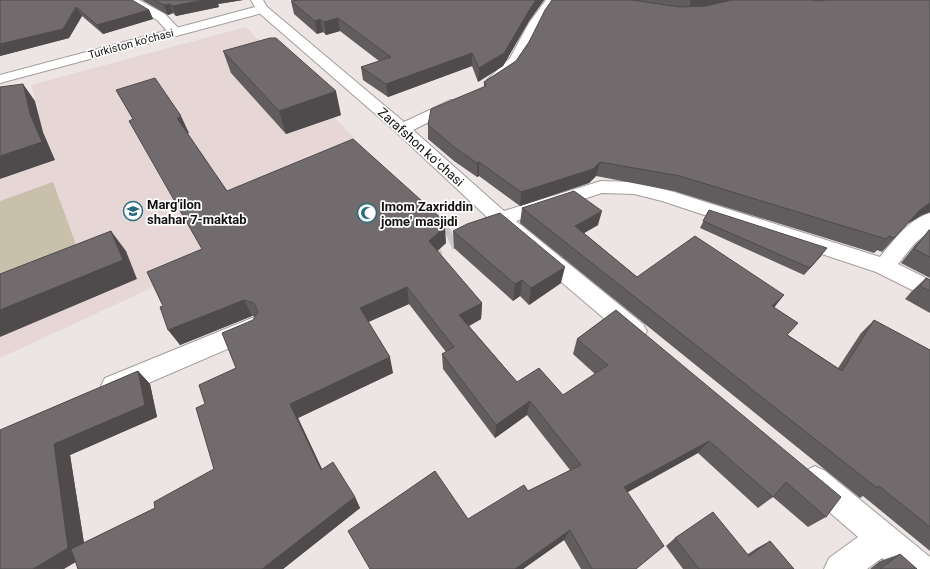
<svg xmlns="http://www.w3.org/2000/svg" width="930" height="569" font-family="Roboto,sans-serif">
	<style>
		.built { fill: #e7d6d6 }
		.green { fill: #c9c0ac }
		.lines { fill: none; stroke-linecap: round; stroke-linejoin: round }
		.minor-tunnel { stroke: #cbc5c4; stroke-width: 22; stroke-dasharray: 22 11; stroke-linecap: butt }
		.minor-casing { stroke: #a39c9b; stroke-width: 2 }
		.major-casing { stroke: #a39c9b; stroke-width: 2 }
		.minor { fill: #fff; fill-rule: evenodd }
		.major { fill: #fff; fill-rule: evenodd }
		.wall { fill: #615c5e }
		.shaded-wall { fill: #4f4b4c }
		.building { fill: #716b6d; stroke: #4f4b4c }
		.labels { text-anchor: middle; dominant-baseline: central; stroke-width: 3.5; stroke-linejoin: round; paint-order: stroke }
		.far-street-label { font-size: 11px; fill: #131010; stroke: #fff }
		.street-label { font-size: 13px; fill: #131010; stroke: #fff }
		.poi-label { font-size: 13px; font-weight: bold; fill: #131010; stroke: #fff; text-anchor: start }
	</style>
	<rect width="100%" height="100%" fill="#ece5e4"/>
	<path class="built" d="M246,27L364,148L252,192L279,229L0,358V117L39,110L31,85Z"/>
	<path class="green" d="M53,182L78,250L0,281V201Z"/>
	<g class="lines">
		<path class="minor-tunnel" d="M418,253L454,237"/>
		<g class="minor-casing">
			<path id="minor" d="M124,0H139L165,14L182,32L176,36L171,35L157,20Z
				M546,0H558C553,8 546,15 541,23C527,47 522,65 499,83H489L487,80L510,58L529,23Z
				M262,5L266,6L404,122L451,100H461L464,103L461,106L413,130L504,211L601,181L634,182L674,192L880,257C893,241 909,219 930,213V231L915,243L898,264L930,280V299L876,272L662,201L634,194L602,193L516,221L643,324L647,331L643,338L635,341L627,338L498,228L491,230L484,228L481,223L487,217L396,132L258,12L256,9L258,6Z
				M252,318L260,321L264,328L260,335L123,394L114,397L105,394L101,386L105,378Z
				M815,466L825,471L930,557V569H894L882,558L867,569H824L829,558L858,537L805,491L800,481L805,471Z"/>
		</g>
		<g class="major-casing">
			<path id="major" d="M251,0H263L268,9L266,12L0,83V75L255,7Z"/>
		</g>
		<use href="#minor" class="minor"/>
		<use href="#major" class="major"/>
	</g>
	<path class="wall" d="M0,0L149,10L153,19L103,34L82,16L69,38L0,56Z
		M142,0H243L218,4L219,7L176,16L173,13L168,15Z
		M299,0H544L529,21L503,66L478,82L472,66L388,97L363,80L361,67L379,61L340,31L326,35L323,32L317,34L294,14L291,1Z
		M552,0H930V212L922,215L907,224L882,252L877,250L874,253L674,191L596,176L589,183L520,206L479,176L477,177L454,161L428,139V125L484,87V82L516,61L529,42Z
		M223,51L341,115L286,134L231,73Z
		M116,90L189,133H187L227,191L446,243L437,251L482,303L481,319L469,326L517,382L563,395L595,374L573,354L577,339L616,310L826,517L808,527L773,497L758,508L698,453L628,492L637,569H581L564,540L523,569H370L468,519L528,491L570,470L527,415L495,438L443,369L442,354L446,352L409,304L368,322L393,373L298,418L322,469L355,497L360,508L283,569H78L76,562L0,430L138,371L150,384L157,417L70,455L84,543L155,508L214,469L205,404L236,368L253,320L255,317L252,316L180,345L163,306L202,249L133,119Z
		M522,208L598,225L584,233L637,277L784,295L774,307L788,335L838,368L861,333L874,320L930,350V551L863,496L860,498L520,223Z
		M709,210L821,256L804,275L700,228Z
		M930,230V278L901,263L916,244Z
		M453,231L561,283L529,305L520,296L513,301L454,248Z
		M926,278L930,280V313L905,299L912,291Z
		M675,538L748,554L757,548L770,541L794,569H683L666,546Z
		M900,554L917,569H870L880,561Z"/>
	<path class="shaded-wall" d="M205,0H243L218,4L219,7L176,16L172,6Z
		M536,0H544L529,21L503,66L478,82L479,68L530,9Z
		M691,0H736L688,10Z
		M170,4L173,13L168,15L164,5Z
		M76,7L82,16L69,38L0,56V44Z
		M149,10L153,19L103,34L97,25Z
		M338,18L340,31L326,35L324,22Z
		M320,19L323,32L317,34L315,21Z
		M472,53V66L388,97L386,84Z
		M23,84L35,101L43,132L55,160L0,179V156L30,114Z
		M336,91L341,115L286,134L279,111Z
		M181,116L189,133L185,134L177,118Z
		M479,162V176L477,177V163Z
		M600,162L596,176L589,183L520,206L521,192Z
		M930,203V212L922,215L907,224L882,252L920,210Z
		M602,211L598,225L572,240L575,226Z
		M445,226L446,243L430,258L429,241Z
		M111,231L126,251L137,279L0,337V310Z
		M889,236L877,250L874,253L886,239Z
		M827,248L821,256L804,275L810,268Z
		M565,267L561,283L529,305L531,288Z
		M522,280L520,296L513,301L515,284Z
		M407,287L409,304L364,324L360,308Z
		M784,295L773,309L772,306Z
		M244,300L252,316L180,345L168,330Z
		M482,303L481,319L460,331L459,315Z
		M390,357L393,373L298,418L328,482L321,470L290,404Z
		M138,371L150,384L157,417L70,455L86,556L64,569H33L54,444Z
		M530,401L527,415L495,438L496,425Z
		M709,441L698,453L617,498L624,487Z
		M355,497L360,508L283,569H262Z
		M570,530L564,540L523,569H515Z"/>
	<path class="building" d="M0,0H132L149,10L97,25L76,7L63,29L0,44Z
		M154,0H205L172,6L170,4L164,5Z
		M299,0H536L530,9L504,53L479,68L472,53L386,84L361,67L391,57L338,18L324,22L320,19L315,21L291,1Z
		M552,0H632L679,7L706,6L732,0H812L817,1L827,0H930V203L920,210L894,238L889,236L886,239L680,176L600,162L593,169L521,192L479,162L477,163L454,147L428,125L431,109L486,86L484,82L516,61L529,42L545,10Z
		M270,38H276L336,91L279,111L223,51Z
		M155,78L181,116L177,118L227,191L353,139L442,219L445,226L429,241L482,303L459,315L517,382L539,368L563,395L608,365L577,339L616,310L841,497L826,517L786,482L773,497L709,441L624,487L664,546L636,569H592L570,530L515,569H370L348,531L435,471L468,519L524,485L528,491L581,465L530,401L496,425L442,354L454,347L407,287L360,308L390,357L290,404L321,470L333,462L355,497L262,569H78L71,549L155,508L154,502L214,469L196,408L205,404L199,385L236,368L222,333L253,320L258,312L254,303L244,300L168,330L160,307L163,306L147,272L202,249L129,121L133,119L116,90Z
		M23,84L30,114L42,142L0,156V87Z
		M574,191L602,211L575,226L637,277L695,236L784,295L772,306L798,323L787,335L842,371L874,320L930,350V527L879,486L877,488L522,208Z
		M709,210L827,248L810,268L703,221Z
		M500,213L565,267L531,288L522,280L515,284L453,231L467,224Z
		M929,230H930V257L914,249Z
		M111,231L123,260L0,310V274Z
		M926,278L930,280V291L920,286Z
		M138,371L145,405L54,444L68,548L33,569H0V430Z
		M713,512L749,556L770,541L794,569H699L675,538Z
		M900,554L917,569H880Z"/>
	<defs>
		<g id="school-ring" transform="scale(1)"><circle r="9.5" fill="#fff" stroke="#286c7d" stroke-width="1.5"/><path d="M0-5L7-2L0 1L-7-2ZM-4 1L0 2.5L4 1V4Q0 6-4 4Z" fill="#286c7d"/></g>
		<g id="mosque-ring" transform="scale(1)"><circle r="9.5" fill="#fff" stroke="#286c7d" stroke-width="1.5"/><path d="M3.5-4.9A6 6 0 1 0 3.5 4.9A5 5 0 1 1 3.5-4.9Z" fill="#286c7d"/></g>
	</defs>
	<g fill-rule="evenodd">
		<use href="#school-ring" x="133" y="211"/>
		<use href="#mosque-ring" x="367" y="213"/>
	</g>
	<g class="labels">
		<g class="far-street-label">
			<text transform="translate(131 44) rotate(-15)">Turkiston ko’chasi</text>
		</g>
		<g class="street-label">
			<text transform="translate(421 147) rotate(42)">Zarafshon koʻchasi</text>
		</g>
		<g class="poi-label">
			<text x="147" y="204">Marg'ilon<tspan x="147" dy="15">shahar 7-maktab</tspan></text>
			<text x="381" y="206">Imom Zaxriddin<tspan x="381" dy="15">jome' masjidi</tspan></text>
		</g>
	</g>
</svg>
